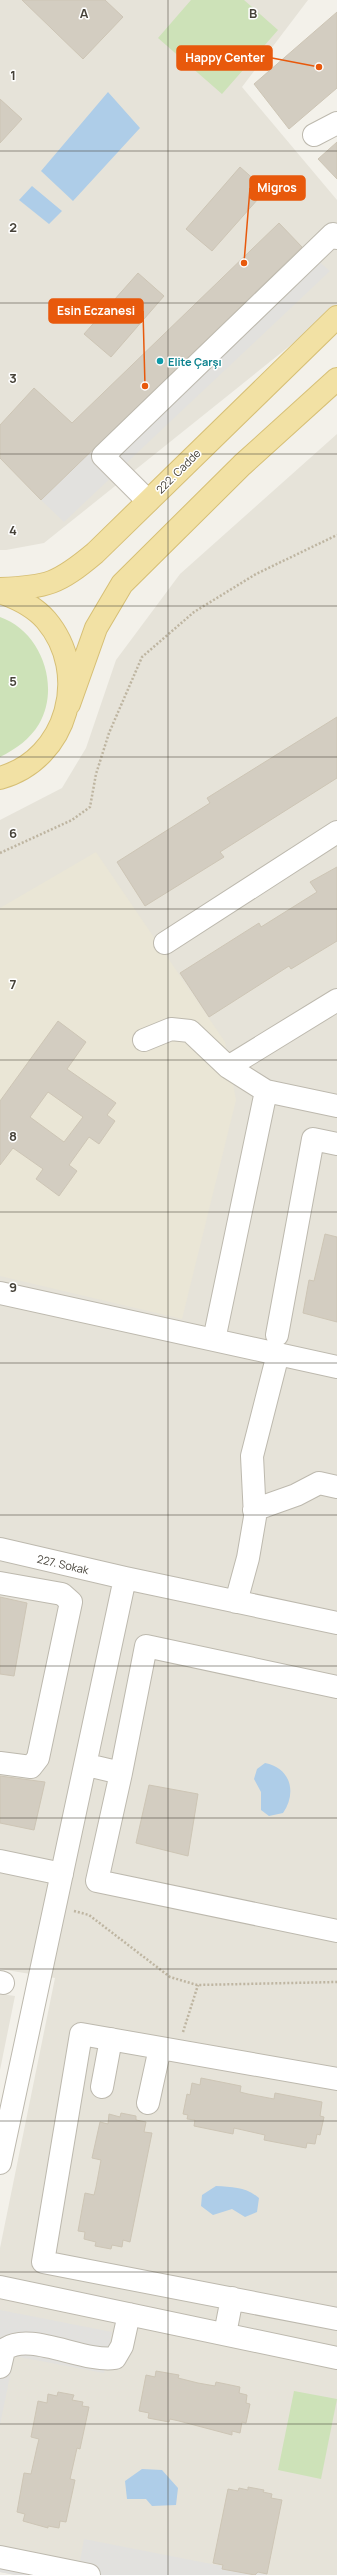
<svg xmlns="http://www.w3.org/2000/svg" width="337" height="2575" font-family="Manrope,sans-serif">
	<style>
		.residential { fill: #e6e3d9 }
		.education { fill: #eae6d6 }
		.green { fill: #cde2b8 }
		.parking { fill: #e2e1de }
		.water { fill: #aecde8 }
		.building { fill: #d3cdc1; stroke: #cdc5b5; fill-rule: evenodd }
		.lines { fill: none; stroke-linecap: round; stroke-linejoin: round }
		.minor-casing { stroke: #bdb9ae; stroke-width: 24 }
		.major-casing { stroke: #d6bf75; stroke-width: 24 }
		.path { stroke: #beb5a1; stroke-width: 2.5; stroke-dasharray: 2 2; stroke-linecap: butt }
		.minor { stroke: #fff; stroke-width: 22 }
		.major { stroke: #f2e1a4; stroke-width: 22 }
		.grid { fill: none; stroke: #464239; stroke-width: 1; stroke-opacity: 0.55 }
		.culture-dot { fill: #0f9aa8; stroke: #fff; stroke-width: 1.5 }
		.labels { text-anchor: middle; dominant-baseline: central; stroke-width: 3; stroke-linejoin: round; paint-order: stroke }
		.culture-label { font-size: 11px; font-weight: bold; fill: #0d838f; stroke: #fff; text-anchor: start }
		.street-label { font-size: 11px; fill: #464239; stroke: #fff }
		.grid-label { font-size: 13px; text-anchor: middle; font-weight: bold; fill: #464239; stroke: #fff; stroke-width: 3; stroke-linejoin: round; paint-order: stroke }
		.leader { fill: none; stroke: #e8590c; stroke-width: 1.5 }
		.callout-dot { fill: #e8590c; stroke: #fff; stroke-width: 1.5 }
		.callout { fill: #e8590c; stroke: #e8590c; stroke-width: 1.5 }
		.callout-label { font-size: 12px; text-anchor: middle; font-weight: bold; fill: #fff }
	</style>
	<rect width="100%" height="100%" fill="#f3f1ea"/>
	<path class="residential" d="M0,0H308L242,87L337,200V308L44,543L6,550H0Z
		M337,434V2575H15L0,2572V2248L55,1978L0,1969V820L62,788L86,748L116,660L180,574Z
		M0,1994L15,1996L0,2070Z"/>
	<path class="education" d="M96,852L225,1042L236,1100L182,1319L0,1276V908Z"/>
	<path class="green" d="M191,0H244L278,30L222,94L158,38Z
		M0,617C41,631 61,686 39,724C30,739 16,749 0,757Z
		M294,2391L337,2399L321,2479L278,2470Z"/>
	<path class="parking" d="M302,247L330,271L64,522L41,500Z
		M0,2310L112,2332L104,2373L14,2356L0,2425Z
		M84,2539L268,2575H16L0,2572V2551L79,2567Z"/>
	<path class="water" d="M108,92L140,128L73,201L41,171Z
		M32,186L62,211L49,224L19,200Z
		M265,1763C291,1768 297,1793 283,1813L269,1816L261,1810V1792L254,1779L257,1769Z
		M216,2186C233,2187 246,2187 259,2198L257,2212L245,2217L232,2209L213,2215L201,2206L202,2195Z
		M142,2469L162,2470L178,2488L176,2505L152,2506L146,2499H127L125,2481Z"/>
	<path class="building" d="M22,0H105L123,17L83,59Z
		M337,12V88L289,129L254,84Z
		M0,99L22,119L0,143Z
		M337,142V179L318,159Z
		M240,167L266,190L212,251L186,229Z
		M279,223L302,247L41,500L0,458V425L34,388L72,423Z
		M138,273L164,296L111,357L84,334Z
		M337,717V778L220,852L224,857L145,906L117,862L210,803L207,798Z
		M337,867V941L291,969L289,966L209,1017L180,973L259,923L261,927L317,892L310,882Z
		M58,1021L86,1042L67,1069L116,1103L107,1115L115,1121L99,1144L89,1137L69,1165L77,1171L59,1196L36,1179L43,1169L13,1148L0,1165V1101ZM48,1092L83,1117L64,1142L30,1117Z
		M325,1234L337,1237V1322L303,1313L309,1280L314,1281Z
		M0,1597L27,1603L14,1676L0,1674Z
		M0,1776L45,1782L34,1830L0,1823Z
		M149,1785L198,1794L188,1856L136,1843Z
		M201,2078L241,2086L240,2092L248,2094L274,2099L275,2093L322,2102L320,2116L324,2117L320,2135L317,2134L315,2144L307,2143L306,2148L264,2140L265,2135L234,2128L233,2134L194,2126L195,2120L187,2119L188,2115L183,2114L187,2094L190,2095L192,2083L200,2085Z
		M121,2113L136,2116V2120L146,2122L144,2132L152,2133L130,2242L123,2240L122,2247L112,2245L111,2249L95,2246L96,2242L84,2239L85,2232L78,2231L85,2193L94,2195L96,2187L101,2160L92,2158L100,2122L108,2124L109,2114L120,2117Z
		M156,2371L179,2375L178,2378L198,2383L215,2386L216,2382L240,2387L239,2393L247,2395L246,2403L250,2404L246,2423L242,2422L240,2433L232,2431V2435L179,2421L170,2419L169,2422L148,2418L149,2413L139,2411L146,2375L155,2377Z
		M58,2392L74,2395L72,2400L83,2402L82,2406L89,2407L80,2449L77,2448L70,2479L75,2480L66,2522L60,2521L59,2528L48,2526V2528L23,2521L25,2514L17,2512L24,2473L31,2474L37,2447L39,2439L31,2437L38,2401L47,2403L48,2394L57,2396Z
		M248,2487L264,2490L263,2492L272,2494L271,2498L282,2500L267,2574L258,2572L255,2575L222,2569L223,2565L213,2563L228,2489L238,2491L239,2488L248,2490Z"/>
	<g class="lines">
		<g class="minor-casing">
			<path id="minor" d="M314,135L337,123
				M148,501L103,456L333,234L337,238
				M165,943L337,832
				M144,1040L171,1029L190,1031L228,1067L266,1091L337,1106
				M228,1067L337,1000
				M0,1293L337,1367
				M277,1335L313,1139L337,1144
				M214,1340L266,1091
				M254,1510L296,1495L319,1483L337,1487
				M0,1549L125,1578L337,1623
				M0,1583L62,1594L71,1602L38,1758L31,1767L0,1763
				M236,1602L248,1558L255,1517L252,1456L278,1354
				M87,1765L121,1773L146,1646L337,1687
				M121,1773L97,1881L337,1931
				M0,1861L62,1874
				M0,1982L3,1983
				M337,2079L81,2034L43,2262L337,2319
				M102,2087L111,2039
				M148,2103L160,2048
				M0,2163L125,1578
				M0,2287L337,2358
				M225,2334L232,2298
				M0,2367L4,2350C28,2330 83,2363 115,2358L122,2346L129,2314
				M0,2557L89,2575"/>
		</g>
		<g class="major-casing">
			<path id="major" d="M0,589C48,587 58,584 95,553L337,317
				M0,592C17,598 34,606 46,620C91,673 68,759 0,778
				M69,704L96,628L122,584L242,465L337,379"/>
		</g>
		<path class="path" d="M0,853L72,820L90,807L96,774L109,733L142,657L194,612L256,574L337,535
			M74,1911L89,1915L170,1977L197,1985L337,1982
			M183,2032L198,1985"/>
		<use href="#minor" class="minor"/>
		<use href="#major" class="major"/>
	</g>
	<path class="grid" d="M168,0V2575M0,151H337M0,303H337M0,454H337M0,606H337M0,757H337M0,909H337M0,1060H337M0,1212H337M0,1363H337M0,1515H337M0,1666H337M0,1818H337M0,1969H337M0,2121H337M0,2272H337M0,2424H337"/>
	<circle class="culture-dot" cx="160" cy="361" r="4"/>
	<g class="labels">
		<g class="culture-label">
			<text x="168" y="361">Elite Çarşı</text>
		</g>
		<g class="street-label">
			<text transform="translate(178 471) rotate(-45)">222. Cadde</text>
			<text transform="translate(63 1564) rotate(13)">227. Sokak</text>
		</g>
	</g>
	<g class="grid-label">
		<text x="84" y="18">A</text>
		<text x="253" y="18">B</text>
		<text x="13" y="80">1</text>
		<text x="13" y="232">2</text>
		<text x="13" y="383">3</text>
		<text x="13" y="535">4</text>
		<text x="13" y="686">5</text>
		<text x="13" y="838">6</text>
		<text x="13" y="989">7</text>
		<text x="13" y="1141">8</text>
		<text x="13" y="1292">9</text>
	</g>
	<path class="leader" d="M319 67L272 58M244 263L250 188M145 386L143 311"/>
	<g class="callout-dot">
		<circle cx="319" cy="67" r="4"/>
		<circle cx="244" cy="263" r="4"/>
		<circle cx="145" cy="386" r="4"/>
	</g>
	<g class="callout">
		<rect x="177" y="46" width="95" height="24" rx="4"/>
		<rect x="250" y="176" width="55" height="24" rx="4"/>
		<rect x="49" y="299" width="94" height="24" rx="4"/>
	</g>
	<g class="callout-label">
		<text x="225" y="62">Happy Center</text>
		<text x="277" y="192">Migros</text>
		<text x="96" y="315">Esin Eczanesi</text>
	</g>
</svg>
